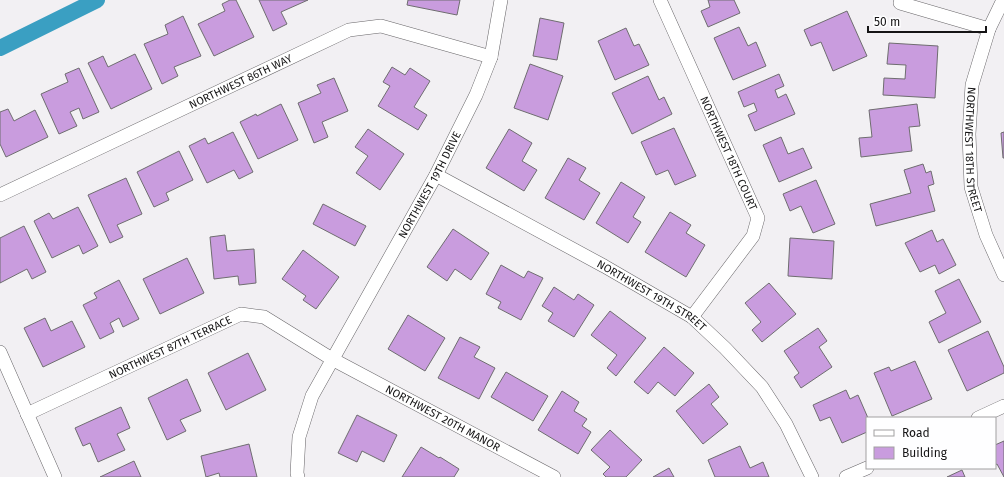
<svg xmlns="http://www.w3.org/2000/svg" width="1004" height="477" font-family="'Fira Sans',sans-serif">
	<style>
		.lines { fill: none; stroke-linecap: round; stroke-linejoin: round }
		.canal { stroke: #3a9fc2; stroke-width: 16 }
		.building { fill: #c99cde; stroke: #6f6d70 }
		.street-casing { stroke: #686669; stroke-width: 14 }
		.street { stroke: #fff; stroke-width: 13 }
		.labels { text-anchor: middle; dominant-baseline: central; stroke-width: 4; stroke-linejoin: round; paint-order: stroke }
		.street-label { font-size: 11px; fill: #151415; stroke: #fefeff }
	</style>
	<rect width="100%" height="100%" fill="#f2f0f3"/>
	<g class="lines">
		<path class="canal" d="M0,48L97,0"/>
	</g>
	<path class="building" d="M230,0H236L254,37L214,56L198,24L225,11L222,4Z
		M259,0H308L281,12L287,24L273,31Z
		M408,0H460L457,15L407,5Z
		M708,0H734L740,13L708,27L701,11L710,7Z
		M847,11L867,56L833,71L821,42L811,46L804,30Z
		M183,16L201,56L174,67L178,76L162,84L144,44L168,34L165,25Z
		M540,18L564,23L557,60L533,56Z
		M739,27L748,46L756,42L766,66L733,80L714,38Z
		M626,28L634,46L639,44L649,65L615,80L598,41Z
		M889,43L938,46L935,98L883,95L884,78L905,79L906,65L887,64Z
		M135,54L152,89L111,109L88,63L103,56L108,67Z
		M530,64L563,76L548,120L514,108Z
		M392,67L405,75L410,68L430,81L414,107L427,115L418,130L378,106L390,86L383,82Z
		M79,68L99,112L83,119L79,108L70,112L77,126L59,134L41,94L68,82L65,74Z
		M779,74L784,86L775,90L778,98L786,94L795,114L755,131L748,115L757,111L754,103L744,107L738,92Z
		M648,76L659,100L664,97L672,114L632,134L612,93Z
		M334,78L348,111L322,122L328,137L314,143L298,103L321,93L317,85Z
		M281,104L298,140L258,159L240,122L256,114L257,116Z
		M917,104L920,126L909,127L912,151L861,157L859,138L872,137L869,110Z
		M8,109L14,121L35,110L48,137L6,157L0,144V112Z
		M674,128L696,176L675,185L668,170L656,175L641,142Z
		M368,129L404,154L380,190L356,173L368,156L355,147Z
		M509,129L532,143L522,161L537,170L524,191L486,168Z
		M233,132L253,172L239,179L234,170L207,183L189,146L205,138L208,144Z
		M1004,132V158H1003L1001,133Z
		M781,137L788,154L803,148L812,168L779,182L763,145Z
		M179,151L193,180L166,193L169,200L154,207L137,172Z
		M568,158L586,168L579,180L600,193L584,220L545,198Z
		M923,164L926,173L931,171L934,184L928,186L935,211L876,226L870,204L911,193L904,170Z
		M126,178L142,214L117,225L123,237L110,243L88,195Z
		M816,180L835,224L813,233L801,206L790,211L783,194Z
		M621,182L645,197L633,217L641,222L628,243L596,223Z
		M323,204L366,226L355,246L313,224Z
		M78,207L98,246L83,254L79,245L52,258L34,221L49,213L53,219Z
		M670,212L691,225L686,233L705,245L686,277L645,252Z
		M24,226L46,272L32,279L27,269L0,283V238Z
		M453,229L489,253L471,280L455,269L447,281L427,267Z
		M932,230L937,242L943,239L956,265L939,274L935,265L920,272L905,243Z
		M225,235L227,251L254,249L256,283L239,285L238,276L214,279L210,237Z
		M790,238L834,241L832,279L788,276Z
		M303,250L339,277L316,309L303,300L306,296L282,279Z
		M187,258L204,293L160,314L143,279Z
		M501,265L524,278L528,271L543,278L521,320L498,308L501,302L486,294Z
		M959,279L981,322L939,343L929,322L946,313L935,291Z
		M119,280L139,319L123,327L119,318L110,323L114,332L100,339L83,305L97,298L94,293Z
		M769,283L796,314L762,342L752,330L761,322L745,303Z
		M554,287L574,300L578,294L594,305L574,337L548,321L553,313L542,306Z
		M610,311L646,338L616,376L607,368L617,355L591,335Z
		M408,315L445,338L425,371L388,349Z
		M45,318L51,331L72,321L85,347L43,367L24,328Z
		M818,328L827,341L819,347L832,367L801,388L794,377L799,373L784,351Z
		M988,331L1004,367V373L967,391L948,350Z
		M460,337L480,347L474,357L495,368L479,399L438,378Z
		M664,347L694,373L675,396L658,382L648,394L634,382Z
		M248,353L266,390L226,410L208,373Z
		M915,361L932,399L892,416L874,373L889,367L891,371Z
		M506,372L548,396L533,421L491,397Z
		M187,379L201,411L180,420L186,431L167,440L148,398Z
		M709,384L719,397L711,404L728,424L703,444L676,411Z
		M846,390L850,399L858,395L868,418H867V432L842,443L830,417L820,421L813,405Z
		M562,391L579,402L574,411L587,419L582,426L591,432L578,454L538,430Z
		M121,407L130,428L117,434L125,450L98,462L90,443L83,446L75,428Z
		M357,415L397,435L384,462L362,451L357,462L338,453Z
		M610,430L642,460L626,477H606L603,474L610,467L591,450Z
		M1004,441V477L997,464L995,465V445Z
		M249,444L257,477H220L219,473L206,477L201,456Z
		M740,446L750,468L763,462L769,477H715L708,460Z
		M421,447L439,458L440,457L459,469L454,477H402Z
		M134,461L141,477H100Z
		M669,468L674,477H653Z
		M962,470L965,477H947Z"/>
	<g class="lines">
		<g class="street-casing">
			<g id="street">
				<path id="s1" d="M660,0L758,218L753,236L692,317"/>
				<path id="s2" d="M1003,0L989,29L972,85L969,134L971,187L986,235L1004,275"/>
				<path d="M900,3L989,29"/>
				<path id="s3" d="M436,175L604,266L692,317L725,348L762,387L786,424L812,477"/>
				<path id="s4" d="M0,195L349,30L381,26L491,57"/>
				<path d="M0,352L55,477"/>
				<path id="s5" d="M27,414L241,314L264,317L332,359L554,477"/>
				<path d="M978,418L1004,406"/>
				<path id="s6" d="M298,477L297,473L299,437L312,396L436,175L476,95L491,57L501,0"/>
				<path d="M846,477L867,468"/>
			</g>
		</g>
		<use href="#street" class="street"/>
	</g>
	<g class="labels">
		<g class="street-label">
			<text stroke="none"><textPath href="#s4" startOffset="266">NORTHWEST 86TH WAY</textPath></text>
			<text stroke="none"><textPath href="#s2" startOffset="156">NORTHWEST 18TH STREET</textPath></text>
			<text stroke="none"><textPath href="#s1" startOffset="168">NORTHWEST 18TH COURT</textPath></text>
			<text stroke="none"><textPath href="#s6" startOffset="325">NORTHWEST 19TH DRIVE</textPath></text>
			<text stroke="none"><textPath href="#s3" startOffset="247">NORTHWEST 19TH STREET</textPath></text>
			<text stroke="none"><textPath href="#s5" startOffset="158">NORTHWEST 87TH TERRACE</textPath></text>
			<text stroke="none"><textPath href="#s5" startOffset="465">NORTHWEST 20TH MANOR</textPath></text>
		</g>
	</g>
	<rect x="866" y="417" width="130" height="52" fill="#fefeff" stroke="#a1a0a1"/>
	<rect x="874" y="430" width="20" height="6" fill="#ffffff" stroke="#a1a0a1"/>
	<text x="902" y="437" font-size="12" fill="#151415">Road</text>
	<rect x="874" y="447" width="20" height="12" fill="#c99cde" stroke="#a1a0a1"/>
	<text x="902" y="457" font-size="12" fill="#151415">Building</text>
	<path d="M868 26v6h118v-6" fill="none" stroke="#151415" stroke-width="2"/>
	<text x="874" y="26" font-size="12" fill="#151415" stroke="#fefeff" stroke-width="3" paint-order="stroke">50 m</text>
</svg>
